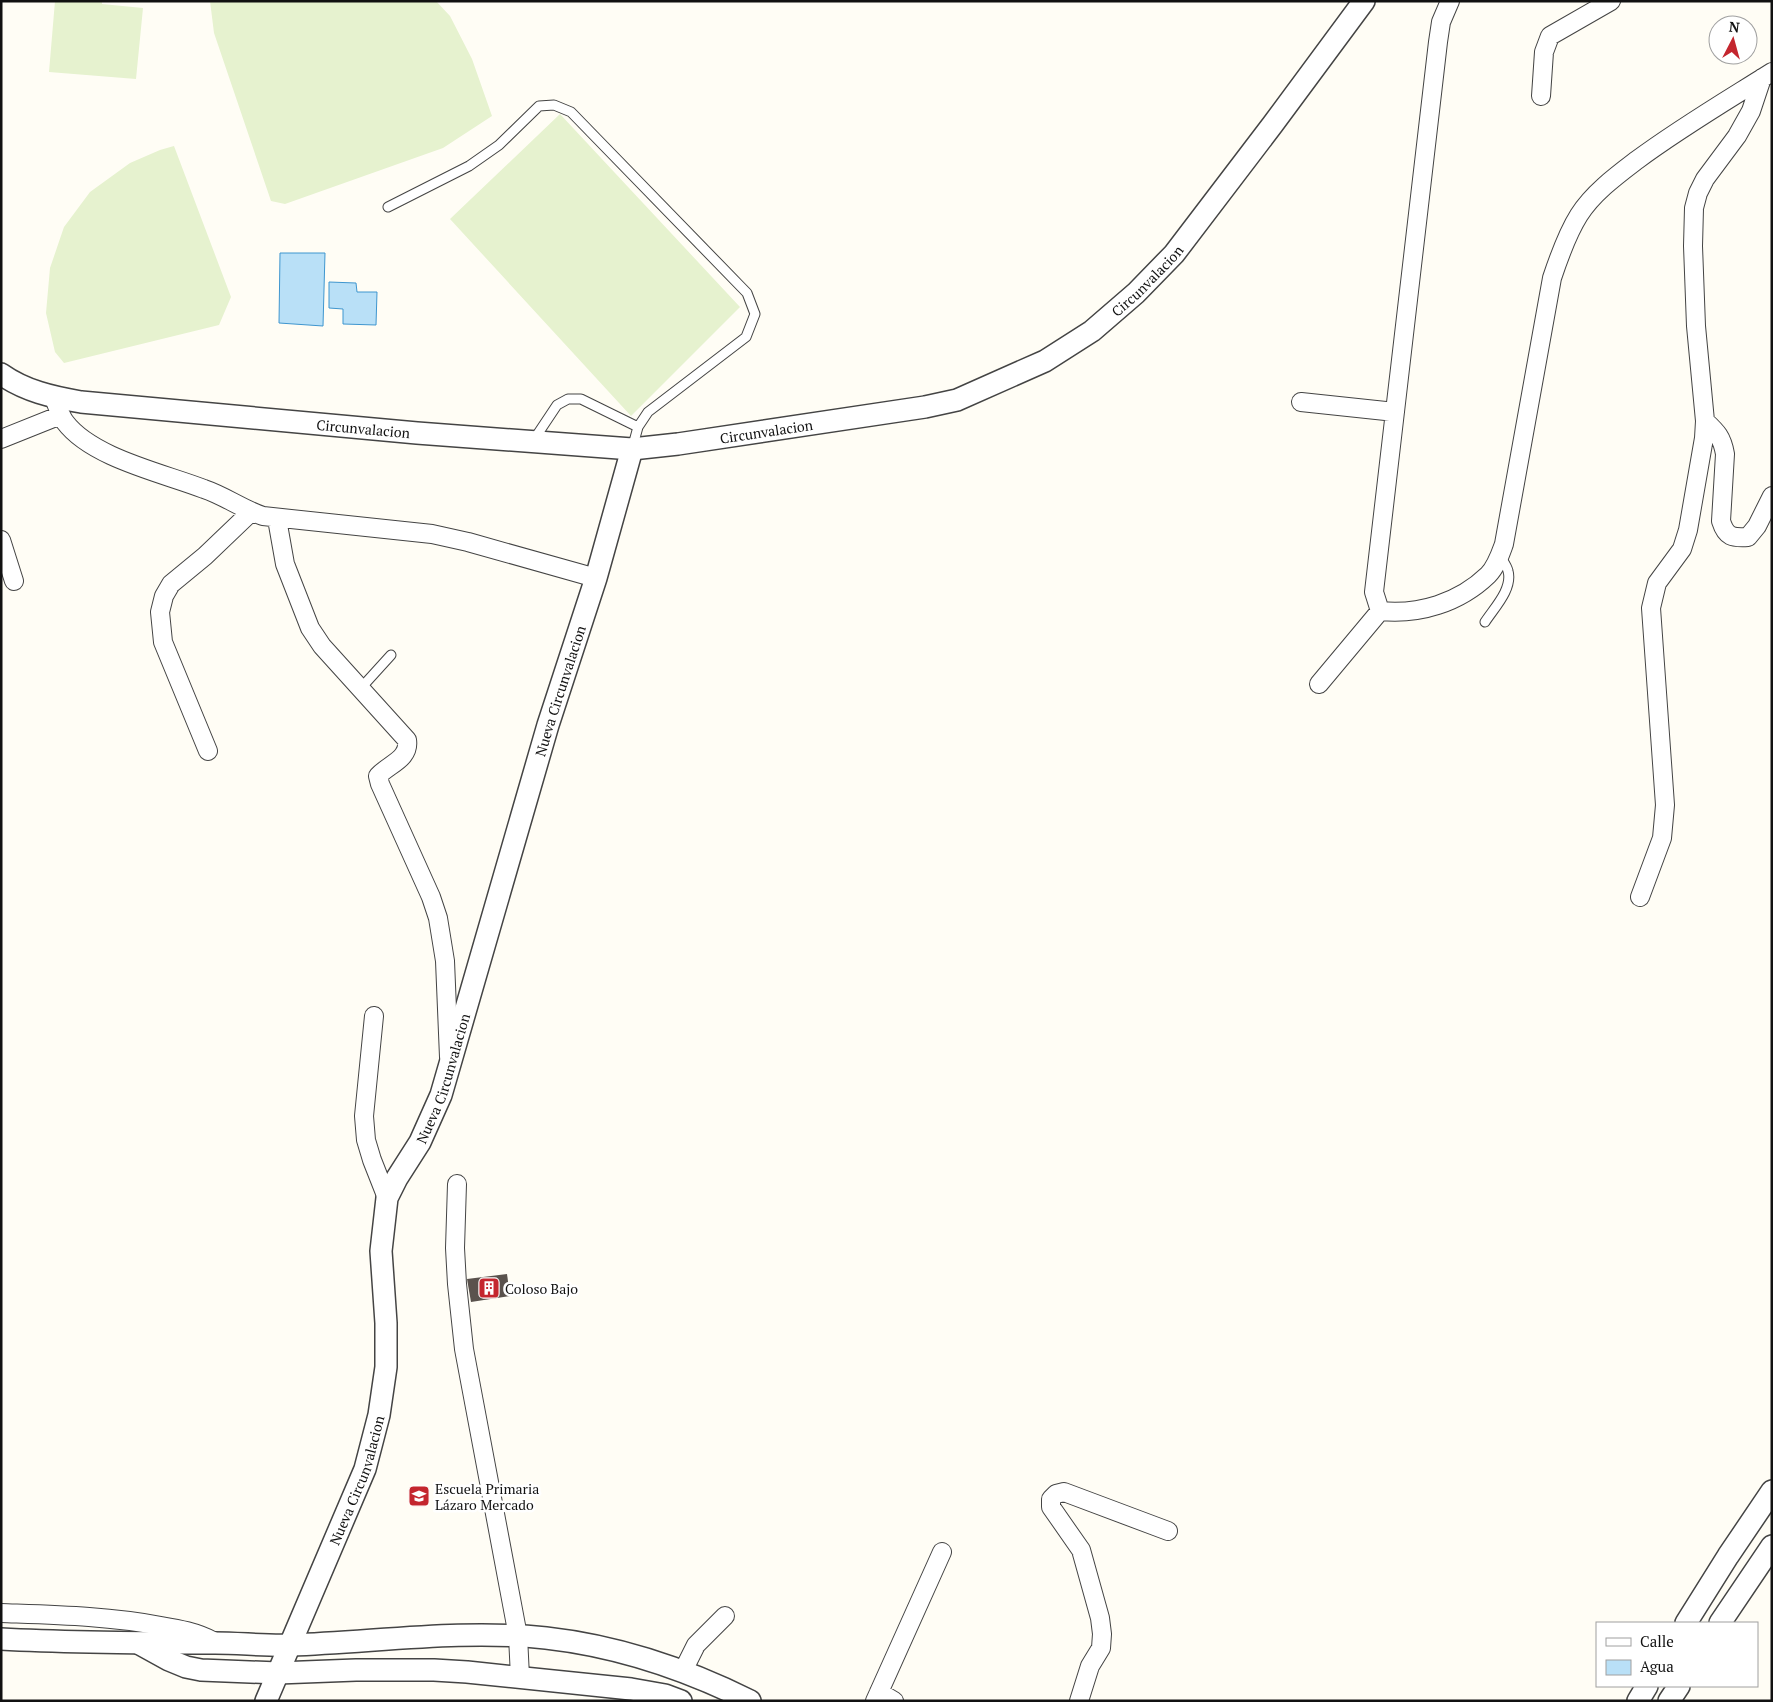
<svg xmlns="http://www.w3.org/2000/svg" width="1773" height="1702" font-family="'PT Serif',serif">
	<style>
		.pitch { fill: #e6f2cf }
		.water { fill: #b9e0f7; stroke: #3f96cf }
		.building { fill: #5a524d }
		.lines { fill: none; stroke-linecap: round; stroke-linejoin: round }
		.service-casing { stroke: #444; stroke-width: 11 }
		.minor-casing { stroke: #444; stroke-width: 20 }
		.tertiary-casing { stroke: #444; stroke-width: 24 }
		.service { stroke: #fff; stroke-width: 9 }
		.minor { stroke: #fff; stroke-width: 18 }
		.tertiary { stroke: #fff; stroke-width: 21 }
		.labels { text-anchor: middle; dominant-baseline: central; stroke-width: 5; stroke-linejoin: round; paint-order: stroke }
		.street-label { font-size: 14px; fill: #111; stroke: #fff }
		.poi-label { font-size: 14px; fill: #111; stroke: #fff; text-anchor: start }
	</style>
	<rect width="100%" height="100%" fill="#fffdf5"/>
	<path class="pitch" d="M55,1H102V4L143,8L136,79L49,72Z
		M210,1H436L450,16L472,59L492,116L443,148L285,204L271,201L214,33Z
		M560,114L740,307L631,416L450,219Z
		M174,146L231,297L219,325L64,363L55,352L46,313L50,268L64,227L90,192L130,163L160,150Z"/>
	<path class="water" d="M280,253H325L323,326L279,323Z
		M329,282L356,283L357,292H377L376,325L343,324V309L329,308Z"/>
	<path class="building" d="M507,1274L510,1296L471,1302L467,1279Z"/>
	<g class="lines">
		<g class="service-casing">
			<path id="service" d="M388,207L469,166L499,145L539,106L554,105L571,112L747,293L755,314L746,337L648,412L638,427L632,449
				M533,441L557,405L568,399H581L638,427
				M1485,622C1494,608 1513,589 1508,571C1507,566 1503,561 1500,556
				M361,688L391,655"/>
		</g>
		<g class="minor-casing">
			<path id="minor" d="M1450,1L1441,22L1438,42L1374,592L1380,611C1419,615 1459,603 1488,575C1496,567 1500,555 1504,544L1552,278C1559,257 1567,234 1579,215C1593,193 1616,176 1637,160C1680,128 1726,101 1772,72
				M1541,96L1544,52L1550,36L1611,1
				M54,398C57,406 60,415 65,422C92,458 163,473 204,489C225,496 242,509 263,516L432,534L468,542L596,578
				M1301,402L1395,412
				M1705,421C1717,432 1722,437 1725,454L1721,521C1726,537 1732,538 1748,537L1757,526L1772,496
				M1,439L61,415
				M277,519L285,564L310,628L322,646L407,740C410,759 389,764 378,776L380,784L431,897L438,918L445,961L449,1057
				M1,540L14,581
				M1319,684L1380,611
				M208,751L163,642L160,612L164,596L171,584L205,556L251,512
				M1640,897L1662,838L1665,805L1651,608L1657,583L1682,549L1688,530L1704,438L1705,421L1696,326L1693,246L1694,208L1698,193L1705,179L1737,136L1751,111L1762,78
				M374,1016L364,1116L366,1140L372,1160L387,1198
				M457,1184L455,1248L457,1284L464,1349L518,1636L520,1677
				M1,1613C55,1615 108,1616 161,1626C179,1629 196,1632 213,1641
				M683,1671L696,1645L725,1616
				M879,1692L894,1701
				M875,1701L942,1552
				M1079,1701L1090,1666L1101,1648L1102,1634L1100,1618L1081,1550L1051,1507V1499L1056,1494L1064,1492L1168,1531"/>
		</g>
		<g class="tertiary-casing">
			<g id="tertiary">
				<path id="s1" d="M1,374C25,391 52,397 81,402L417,433L632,449L678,444L925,407L957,400L1045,361L1092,331L1136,293L1174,254L1273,124L1364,1"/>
				<path d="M1686,1623L1728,1556L1772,1491"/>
				<path d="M1720,1623L1772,1546"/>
				<path d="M1,1639C72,1643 144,1643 215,1643C240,1643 266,1646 291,1645C376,1642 461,1629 546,1638C617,1646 686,1669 750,1701"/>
				<path d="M140,1644L169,1660L186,1667L201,1670L278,1673L356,1670H434L467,1672L631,1689L665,1695L681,1701"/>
				<path id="s2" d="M266,1701L365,1469L379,1415L386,1367V1323L381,1251L387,1198L397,1178L420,1142L441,1095L548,725L596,578L632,449"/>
				<path d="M1638,1701L1647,1686"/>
				<path d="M1669,1701L1679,1686"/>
			</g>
		</g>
		<use href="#service" class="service"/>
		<use href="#minor" class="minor"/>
		<use href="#tertiary" class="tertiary"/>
	</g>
	<defs>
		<g id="building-square" transform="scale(1.125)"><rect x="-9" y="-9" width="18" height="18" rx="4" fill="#c4262e" stroke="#fff"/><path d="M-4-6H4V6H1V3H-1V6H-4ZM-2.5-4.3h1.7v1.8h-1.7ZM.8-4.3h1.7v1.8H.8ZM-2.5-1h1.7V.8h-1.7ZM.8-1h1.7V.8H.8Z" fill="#fff"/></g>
		<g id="school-square" transform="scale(1.125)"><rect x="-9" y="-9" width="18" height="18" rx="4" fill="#c4262e" stroke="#fff"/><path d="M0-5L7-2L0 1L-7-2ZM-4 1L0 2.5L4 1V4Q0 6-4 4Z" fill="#fff"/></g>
	</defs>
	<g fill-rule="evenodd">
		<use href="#building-square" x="489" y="1288"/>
		<use href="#school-square" x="419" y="1496"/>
	</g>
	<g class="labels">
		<g class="street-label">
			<text stroke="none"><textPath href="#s1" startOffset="1194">Circunvalacion</textPath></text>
			<text stroke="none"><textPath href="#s1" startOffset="369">Circunvalacion</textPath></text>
			<text stroke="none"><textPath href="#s1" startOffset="774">Circunvalacion</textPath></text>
			<text stroke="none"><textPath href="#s2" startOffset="1064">Nueva Circunvalacion</textPath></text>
			<text stroke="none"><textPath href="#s2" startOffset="659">Nueva Circunvalacion</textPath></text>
			<text stroke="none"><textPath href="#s2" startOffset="239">Nueva Circunvalacion</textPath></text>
		</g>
		<g class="poi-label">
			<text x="505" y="1288">Coloso Bajo</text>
			<text x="435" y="1488">Escuela Primaria<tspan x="435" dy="16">Lázaro Mercado</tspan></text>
		</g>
	</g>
	<rect width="1773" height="1702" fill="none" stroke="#111111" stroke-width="5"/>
	<rect x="1596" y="1622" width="162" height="65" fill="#ffffff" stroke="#a0a0a0"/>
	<rect x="1606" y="1638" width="25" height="8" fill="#ffffff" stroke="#a0a0a0"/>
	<text x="1640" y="1647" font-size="15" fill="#111111">Calle</text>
	<rect x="1606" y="1660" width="25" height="15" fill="#b9e0f7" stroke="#a0a0a0"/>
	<text x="1640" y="1672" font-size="15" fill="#111111">Agua</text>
	<g transform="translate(1733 40) rotate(6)"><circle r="24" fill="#ffffff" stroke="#a0a0a0"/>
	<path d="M0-4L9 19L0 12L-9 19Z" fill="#c4262e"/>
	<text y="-8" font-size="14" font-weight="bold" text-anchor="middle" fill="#111111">N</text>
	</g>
</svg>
